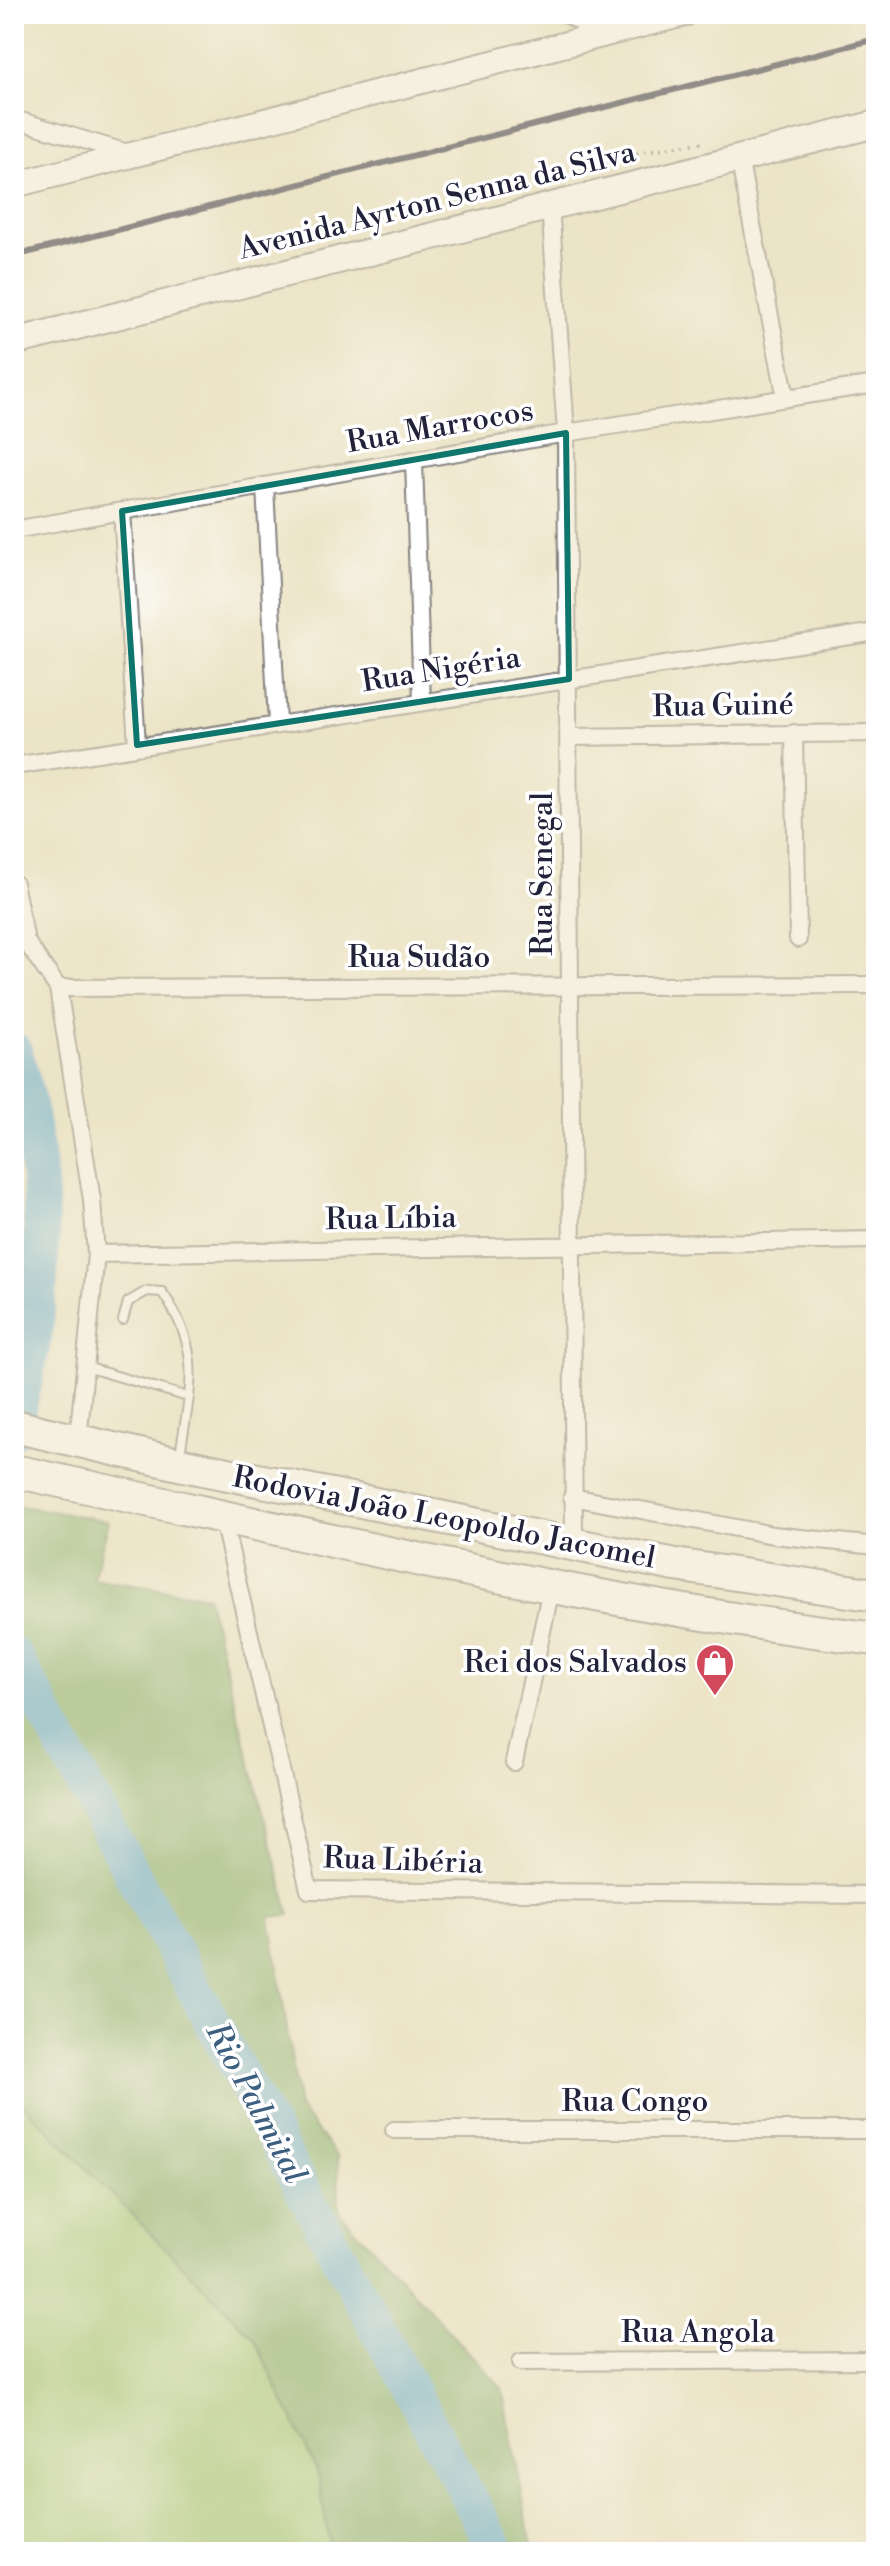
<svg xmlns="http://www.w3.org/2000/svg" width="890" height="2566" font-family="'Libre Bodoni',serif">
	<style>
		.green { fill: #9cc976; stroke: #5f7658; stroke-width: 2 }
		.forest { fill: #7dad67; stroke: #506851; stroke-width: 2 }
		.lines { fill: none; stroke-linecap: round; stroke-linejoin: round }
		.river { stroke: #5caad5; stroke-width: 36 }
		.lane-casing { stroke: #878380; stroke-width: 12 }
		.street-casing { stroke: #878380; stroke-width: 20 }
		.secondary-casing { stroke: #878380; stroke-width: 28 }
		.primary-casing { stroke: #878380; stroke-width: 30 }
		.highway-casing { stroke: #878380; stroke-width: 36 }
		.path { stroke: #878380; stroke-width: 4; stroke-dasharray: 2 6; stroke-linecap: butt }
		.lane { stroke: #fff; stroke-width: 8 }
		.street { stroke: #fff; stroke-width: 16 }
		.secondary { stroke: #fff; stroke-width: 24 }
		.primary { stroke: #fff; stroke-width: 26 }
		.highway { stroke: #fff; stroke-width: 32 }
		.rail { stroke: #22223b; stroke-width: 6 }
		.marked { fill: none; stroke: #0f766e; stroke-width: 6; stroke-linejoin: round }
		.labels { text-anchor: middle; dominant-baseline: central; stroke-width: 7; stroke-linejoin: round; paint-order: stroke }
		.street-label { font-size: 30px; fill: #22223b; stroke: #fff }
		.poi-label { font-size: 30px; fill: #22223b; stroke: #fff; text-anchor: end }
		.water-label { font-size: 32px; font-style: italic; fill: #3c5f80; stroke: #fff }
	</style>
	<rect width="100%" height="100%" fill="#fff"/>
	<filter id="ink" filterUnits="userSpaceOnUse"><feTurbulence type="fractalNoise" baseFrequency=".0125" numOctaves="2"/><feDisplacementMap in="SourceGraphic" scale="16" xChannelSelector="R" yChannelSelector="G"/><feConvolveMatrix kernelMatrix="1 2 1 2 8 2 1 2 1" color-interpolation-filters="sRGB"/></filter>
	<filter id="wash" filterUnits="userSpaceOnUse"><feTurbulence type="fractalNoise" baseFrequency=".006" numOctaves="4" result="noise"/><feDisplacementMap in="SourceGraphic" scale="32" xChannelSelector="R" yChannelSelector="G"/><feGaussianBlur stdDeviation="1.8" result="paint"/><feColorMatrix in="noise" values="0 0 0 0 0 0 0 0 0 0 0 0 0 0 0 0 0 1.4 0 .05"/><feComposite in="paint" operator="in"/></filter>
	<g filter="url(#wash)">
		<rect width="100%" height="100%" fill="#ece4c6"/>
		<path class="green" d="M14,2095L254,2338L318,2473L331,2552H14Z"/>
		<path class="forest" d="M14,1505L109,1521L93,1579L207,1596L290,1915L270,1917L299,2108L338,2157L339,2212L502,2388L533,2552H331L318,2473L254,2338L14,2095Z"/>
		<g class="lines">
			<path class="river" d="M14,1050C41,1136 47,1234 36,1323C31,1359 21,1395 14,1430
				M14,1655L498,2552"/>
		</g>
	</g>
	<g filter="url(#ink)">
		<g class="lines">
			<g class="lane-casing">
				<path id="lane" d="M123,1320L128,1302L147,1291L162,1292C204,1352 190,1387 180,1455
					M86,1367L188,1397"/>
			</g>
			<g class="street-casing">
				<path id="street" d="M566,14L605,35
					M14,119L131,154
					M739,158L786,398
					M550,205L566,433L574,1544
					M414,462L422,702
					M265,486L277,723
					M122,511L137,745
					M14,530L566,433L876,384
					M794,733L798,939
					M570,737L876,733
					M14,766L876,632
					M14,883L25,936
					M14,924L58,988L92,1200L96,1254L78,1441
					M58,988L876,985
					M96,1254L876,1240
					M572,1497L773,1535L876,1546
					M222,1516L309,1890L876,1895
					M514,1762L552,1584
					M394,2130H876
					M521,2362L876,2360"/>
			</g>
			<g class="secondary-casing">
				<path id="secondary" d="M14,185L684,14"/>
			</g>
			<g class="primary-casing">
				<path id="primary" d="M14,342L876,124"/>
			</g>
			<g class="highway-casing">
				<path id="highway" d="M14,1426L179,1464L675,1565L876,1595
					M14,1471C299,1532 586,1604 876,1639"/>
			</g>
			<path class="path" d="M584,173C620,154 662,147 702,143"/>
			<use href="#lane" class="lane"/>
			<use href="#street" class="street"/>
			<use href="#secondary" class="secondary"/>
			<use href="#primary" class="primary"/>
			<use href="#highway" class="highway"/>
			<path class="rail" d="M14,256L876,39"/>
		</g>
	</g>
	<path d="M0 0H890V2566H0ZM566,433L569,679L137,745L122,511Z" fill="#ece4c6" fill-opacity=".55" fill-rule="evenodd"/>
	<path class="marked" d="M566,433L569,679L137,745L122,511Z"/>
	<defs>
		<g id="shop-pin" transform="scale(2)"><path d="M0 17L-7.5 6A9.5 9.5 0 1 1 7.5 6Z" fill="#d1495b" stroke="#fff"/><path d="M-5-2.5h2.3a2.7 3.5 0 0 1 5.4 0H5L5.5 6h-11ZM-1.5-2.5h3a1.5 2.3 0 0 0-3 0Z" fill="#fff"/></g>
	</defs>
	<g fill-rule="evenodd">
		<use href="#shop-pin" x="715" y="1663"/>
	</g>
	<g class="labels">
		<g class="street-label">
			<text transform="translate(437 201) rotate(-14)">Avenida Ayrton Senna da Silva</text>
			<text transform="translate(440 427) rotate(-10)">Rua Marrocos</text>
			<text transform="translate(441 670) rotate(-9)">Rua Nigéria</text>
			<text transform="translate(723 706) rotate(-1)">Rua Guiné</text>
			<text transform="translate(543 874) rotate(-90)">Rua Senegal</text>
			<text x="419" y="958">Rua Sudão</text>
			<text transform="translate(391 1219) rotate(-1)">Rua Líbia</text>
			<text transform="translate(444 1518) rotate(11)">Rodovia João Leopoldo Jacomel</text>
			<text transform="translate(403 1861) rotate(2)">Rua Libéria</text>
			<text x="635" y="2102">Rua Congo</text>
			<text x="698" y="2333">Rua Angola</text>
		</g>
		<g class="poi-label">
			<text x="687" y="1663">Rei dos Salvados</text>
		</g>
		<g class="water-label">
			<text transform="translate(256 2103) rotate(62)">Rio Palmital</text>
		</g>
	</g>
	<rect width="890" height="2566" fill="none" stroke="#fff" stroke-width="48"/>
</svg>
